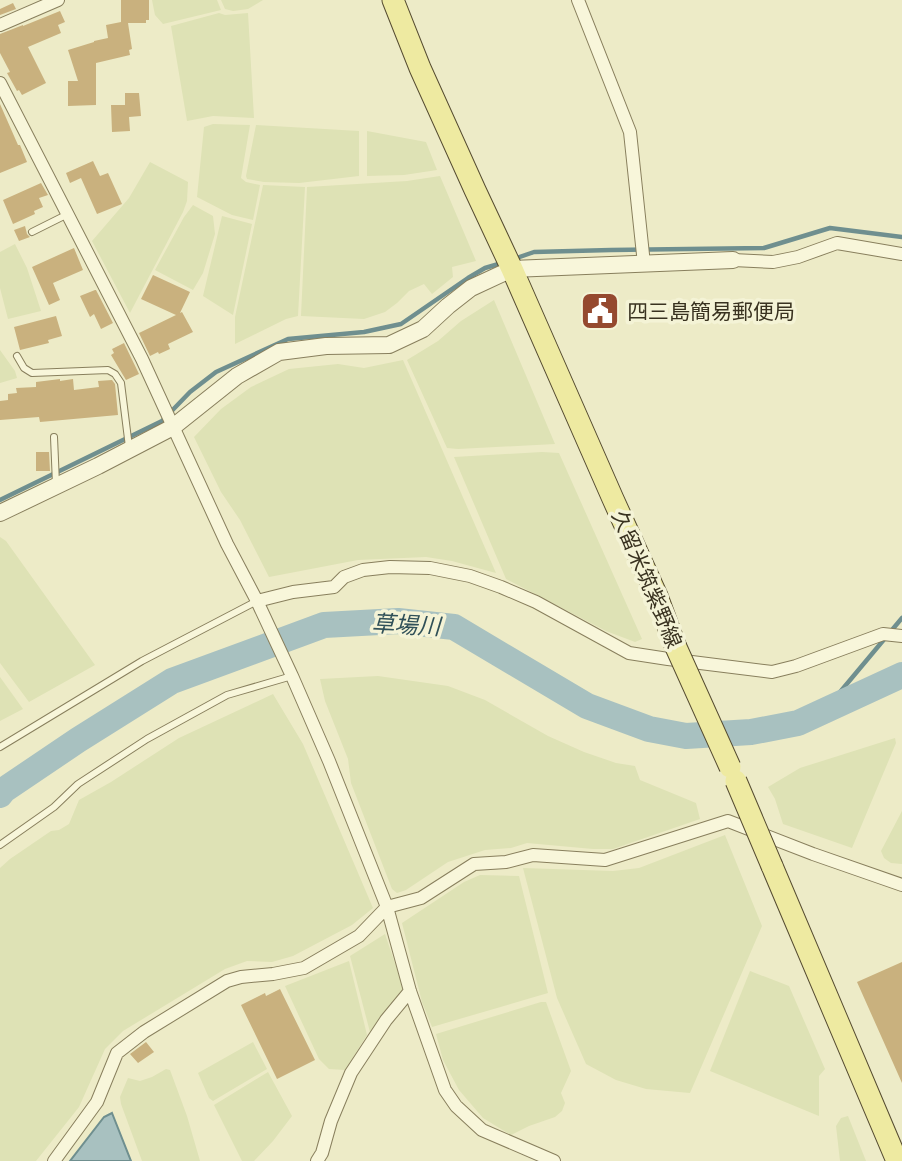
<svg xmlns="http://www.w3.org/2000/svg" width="902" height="1161" font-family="'Zilla Slab','Noto Sans JP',serif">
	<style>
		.farmland { fill: #dee2b5 }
		.water { fill: #a8c1c0; stroke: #6f8f8f; stroke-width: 2 }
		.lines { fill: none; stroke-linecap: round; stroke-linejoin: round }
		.stream { stroke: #6f8f8f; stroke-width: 4.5 }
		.river { stroke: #a8c1c0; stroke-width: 26 }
		.building { fill: #c9b17e }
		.service-casing { stroke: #887f5d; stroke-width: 8 }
		.minor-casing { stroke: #887f5d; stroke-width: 14 }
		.tertiary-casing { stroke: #887f5d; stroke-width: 18 }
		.primary-casing { stroke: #564c31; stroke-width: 23 }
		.service { stroke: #f8f6da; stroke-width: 6 }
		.minor { stroke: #f8f6da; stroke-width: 12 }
		.tertiary { stroke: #f8f6da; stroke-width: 16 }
		.primary { stroke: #eeeaa1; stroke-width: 21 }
		.primary-bridge-casing { stroke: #564c31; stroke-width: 23; stroke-linecap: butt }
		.primary-bridge { stroke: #eeeaa1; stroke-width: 21 }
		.labels { text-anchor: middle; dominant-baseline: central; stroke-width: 7; stroke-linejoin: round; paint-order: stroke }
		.poi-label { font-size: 21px; fill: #393220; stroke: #f4f3d6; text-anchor: start }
		.street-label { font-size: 21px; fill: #393220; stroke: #f4f3d6 }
		.water-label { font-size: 23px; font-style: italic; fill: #305058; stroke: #f4f3d6 }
	</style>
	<rect width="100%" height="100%" fill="#edebc7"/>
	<path class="farmland" d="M152,0H217L221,10L163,24L155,15Z
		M221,0H263L248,9L233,11L225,9Z
		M219,13L225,15L248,13L254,118L213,116L187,121L171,26Z
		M213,124L250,125L241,178L246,182L260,185L253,220L232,215L197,197L204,127Z
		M256,125L359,131V176L299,183L264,182L247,179L246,176Z
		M367,131L426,142L437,170L404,175L367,176Z
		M150,162L188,182L187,201L183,212L130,313L92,241L129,198Z
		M440,176L476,261L452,267L453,277L432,294L424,284L409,291L397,303L385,312L364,319L301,316L307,187L407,181Z
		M263,185L305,187L298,316L286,319L235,344V317Z
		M193,205L213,216L215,234L203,273L193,290L155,270L184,217Z
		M222,216L252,224L233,315L203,296Z
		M15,244L27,268L41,311L8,319L0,288V252Z
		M494,300L555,444L458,449L447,448L407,360L438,341L461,321Z
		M0,350L15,371L17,378L0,383Z
		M403,360L496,573L452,561L426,557L358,560L269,577L240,520L221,492L194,437L221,409L251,387L289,369L338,364L364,368Z
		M542,452L559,453L642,639L635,642L606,631L506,579L454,457Z
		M0,537L6,541L95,665L29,702L0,663Z
		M378,676L448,686L485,700L548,736L584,752L616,763L635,766L640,780L696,803L700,819L613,849H593L527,843L511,848L485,850L448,862L406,890L397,893L392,889L351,783L348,759L325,701L320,679Z
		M0,677L23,709L0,721Z
		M273,694L303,744L373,908L352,925L293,956L272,962L247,961L225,969L123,1031L105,1049L79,1107L36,1161H0V868L10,859L51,831L59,830L69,824L79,800L111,782L179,738Z
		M895,738L896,743L852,848L783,824L775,799L768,787L800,768Z
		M902,811V864L891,863L884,858L881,851Z
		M725,835L762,926L690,1093L646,1089L616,1080L586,1064L557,998L523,868L613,871L639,868Z
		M480,875L519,876L548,993L432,1027L422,1002L402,923L464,882Z
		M385,934L405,993L370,1032L350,956Z
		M349,961L367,1035L345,1070L329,1069L319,1059L285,986Z
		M750,971L789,986L825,1069L819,1076V1116L710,1071Z
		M541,1002H546L571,1071L561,1093L565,1103L562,1111L555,1117L529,1126L511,1135L483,1118L459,1090L443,1060L436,1034Z
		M253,1042L267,1069L213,1101L209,1098L198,1073Z
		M166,1069L170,1070L187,1116L200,1161H142L121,1104L120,1097L128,1078L140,1081L152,1077Z
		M268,1072L292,1116L273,1141L254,1161H242L214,1105Z
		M848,1116L866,1161H840L836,1126L841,1118Z"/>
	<path class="water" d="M112,1113L131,1161H70L104,1117Z"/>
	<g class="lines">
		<path class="stream" d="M514,259L534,252L611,250L764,248L830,228L902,237
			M0,500L162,421L190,392L216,372L288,339L364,332L401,324L468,278L485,268L502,263
			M825,710L902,618"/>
		<path class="river" d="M0,795L4,790L78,740L172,681L324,625L398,621L454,627L587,706L649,729L686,736L751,732L798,723L902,675"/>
	</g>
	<path class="building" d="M121,0H149V20H146V23H128L132,49L129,50L130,55L96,63V105L68,106V81H78L68,50L94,42V41L108,38L106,25L121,22Z
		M13,3L16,9L0,15V9Z
		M60,11L65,22L58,25L61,33L28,47L46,83L22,95L19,90L17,91L7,73L10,72L0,53V34L23,25V26Z
		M125,93H139L141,116L129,117L130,131L112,132L111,105H125Z
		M0,104L18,145H20L27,162L0,173Z
		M93,161L100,176L108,173L122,204L97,214L81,178L70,183L66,173Z
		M41,183L48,195L39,198L43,207L34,211L35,214L13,224L3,200Z
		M25,226L27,234L30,237L19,241L14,230Z
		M74,248L83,270L53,283L60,300L49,305L32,267Z
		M153,275L190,292L180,313L182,312L193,332L168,344L170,349L159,354L158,352L150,356L139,333L176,315L141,299Z
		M95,290H96L113,323L101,329L94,314L90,317L80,296Z
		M56,316L62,336L48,340L49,343L20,350L14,327Z
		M124,343L139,374L126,380L111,355L114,353L112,349Z
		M60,379V381L73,379L74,390L99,387L98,381L112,380L115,384L118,415L40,422L39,417L0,420V401L8,400V394L17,393L16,388L36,387V382Z
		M36,452H49L50,471H36Z
		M902,962V1083L857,982Z
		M280,989L315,1060L277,1079L241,1005L265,993L266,996Z
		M146,1042L154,1052L138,1063L130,1054Z"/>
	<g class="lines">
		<g class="service-casing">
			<path id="service" d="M32,232L68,214
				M17,356L24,368L32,373L108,370L115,374L121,383L129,447
				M54,437L56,484
				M0,747L142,661L257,601
				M0,845L54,807L78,784L147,739L227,695L292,676"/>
		</g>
		<g class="minor-casing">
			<path id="minor" d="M578,0L630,132L644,264
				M0,25L58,0
				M0,83L142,359L227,544L257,601L292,676L329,761L387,907L410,991L445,1090L456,1106L482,1130L554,1161
				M733,260L773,262L798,257L837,243L902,254
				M257,601L293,592L334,587L344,577L363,570L390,567L430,568L470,576L501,587L536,602L629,653L668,659L772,672L796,666L883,634L902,636
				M54,1161L97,1102L117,1053L144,1032L227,981L241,977L273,974L304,968L359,936L387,907L421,898L474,864L506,862L533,855L605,860L728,821L813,854L902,885
				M317,1161L322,1153L331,1121L351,1073L386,1020L410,991"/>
		</g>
		<g class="tertiary-casing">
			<path id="tertiary" d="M0,513L98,466L173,427L237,376L279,352L326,346L389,345L423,329L448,306L471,288L512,269L733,260"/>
		</g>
		<g class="primary-casing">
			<path id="primary" d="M393,0L420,68L475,190L512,269L613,499L657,596L675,645
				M772,866L897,1161"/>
		</g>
		<use href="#service" class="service"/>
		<use href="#minor" class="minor"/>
		<use href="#tertiary" class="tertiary"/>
		<use href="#primary" class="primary"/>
		<g class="primary-bridge-casing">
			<path id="primary-bridge" d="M675,645L730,767
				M736,781L772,866"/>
		</g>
		<use href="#primary-bridge" class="primary-bridge"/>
	</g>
	<defs>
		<g id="civic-square" transform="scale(2.0125)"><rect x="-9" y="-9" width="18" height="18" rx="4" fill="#95492f" stroke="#f4f3d6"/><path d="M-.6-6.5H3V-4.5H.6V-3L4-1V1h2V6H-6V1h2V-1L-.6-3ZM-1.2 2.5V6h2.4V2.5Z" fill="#fff"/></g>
	</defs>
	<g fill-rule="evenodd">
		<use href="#civic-square" x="600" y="311"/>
	</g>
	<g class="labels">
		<g class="poi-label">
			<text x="627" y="311">四三島簡易郵便局</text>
		</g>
		<g class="street-label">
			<text transform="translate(647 579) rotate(67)">久留米筑紫野線</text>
		</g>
		<g class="water-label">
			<text transform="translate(406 625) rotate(3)">草場川</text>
		</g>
	</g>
</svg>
